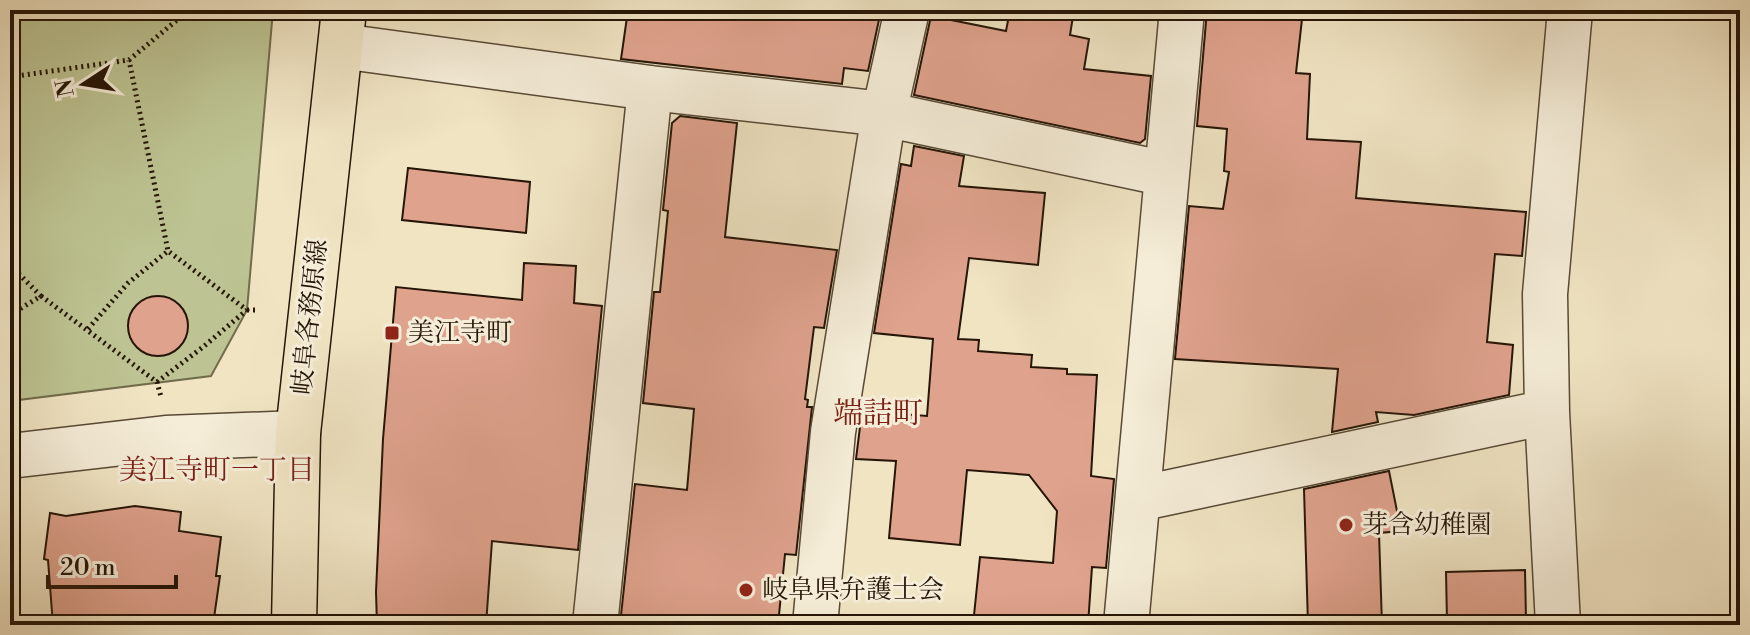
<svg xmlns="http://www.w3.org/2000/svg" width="1750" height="635" font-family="'Libre Bodoni','Noto Serif JP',serif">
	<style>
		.green { fill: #bdc392; stroke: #716c4c; stroke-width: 2 }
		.building { fill: #dfa28d; stroke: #251506; stroke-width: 2 }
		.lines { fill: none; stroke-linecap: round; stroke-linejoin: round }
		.minor-casing { stroke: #584935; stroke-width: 47 }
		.major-casing { stroke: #251506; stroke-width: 47 }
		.path { stroke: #251506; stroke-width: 5; stroke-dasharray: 2 4; stroke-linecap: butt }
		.minor { stroke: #f5edd8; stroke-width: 44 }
		.major { stroke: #f0e4c3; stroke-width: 44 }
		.poi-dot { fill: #8f2418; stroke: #f5edd8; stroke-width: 3 }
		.labels { text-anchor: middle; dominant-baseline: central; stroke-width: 6; stroke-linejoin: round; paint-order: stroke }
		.street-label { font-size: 26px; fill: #251506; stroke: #f5edd8 }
		.poi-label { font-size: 26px; fill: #251506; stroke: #f5edd8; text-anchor: start }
		.neighbourhood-label { font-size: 28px; fill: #7a1f14; stroke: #f5edd8 }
		.quarter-label { font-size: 30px; fill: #7a1f14; stroke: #f5edd8 }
	</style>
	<rect width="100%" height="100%" fill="#f0e4c3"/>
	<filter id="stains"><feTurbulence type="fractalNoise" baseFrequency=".0025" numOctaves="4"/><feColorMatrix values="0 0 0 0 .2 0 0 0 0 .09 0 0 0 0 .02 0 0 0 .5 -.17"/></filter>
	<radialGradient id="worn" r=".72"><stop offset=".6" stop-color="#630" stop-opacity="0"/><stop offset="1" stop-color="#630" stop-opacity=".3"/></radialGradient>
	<path class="green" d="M10,10H273L247,310L211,376L10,401Z"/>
	<path class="building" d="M628,10H834L880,15L868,71L844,68L842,84L621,59Z
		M1010,10H1074L1070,35L1089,39L1084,69L1151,76L1145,139L1140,143L914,95L931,16L1006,31Z
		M1207,10H1303L1296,73L1310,74L1307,139L1361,142L1356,198L1526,212L1522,256L1495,254L1487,342L1513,345L1509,395L1414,415L1376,412L1378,422L1332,432L1338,369L1175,359L1189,206L1223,209L1229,172L1224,171L1227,129L1197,126Z
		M680,116L737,123L725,237L837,250L824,328L814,327L805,399L808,400L807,407H812L796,555L785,554L778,625H620L635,484L687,490L694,409L643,403L654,292H660L668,211L663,210L672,123Z
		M914,146L964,156L959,186L1045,193L1038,265L969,258L958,339L979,340L978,351L1032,355L1031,367L1067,369V374L1097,375L1091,476L1114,479L1106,568L1092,567L1088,625H973L980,557L1053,563L1057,511L1029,475L967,470L960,545L889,538L896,461L856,459L862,411L927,416L933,339L874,333L901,164L911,166Z
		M408,168L530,182L526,233L402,220Z
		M524,263L576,266L574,303L602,306L578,550L492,541L486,625H377L376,592L383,439L396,287L522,300Z
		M128 326a30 30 0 1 1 60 0a30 30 0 1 1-60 0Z
		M1389,471L1401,531L1379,533L1382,625H1308L1304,489Z
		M135,506L181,512L179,531L221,537L216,576H220L213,625H53L48,560L44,559L50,513L66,516Z
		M1525,570L1526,619L1447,621L1446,572Z"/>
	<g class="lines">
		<g class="minor-casing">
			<path id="minor" d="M341,46L650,88L884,114L1167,174
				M10,456L166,438L298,433
				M1138,499L1547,412
				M595,625L650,88
				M815,625L833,432L884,114L907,10
				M1126,625L1182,10
				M1558,625L1547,412L1545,294L1570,10"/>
		</g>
		<g class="major-casing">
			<path id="major" d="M294,625L298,433L344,10"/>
		</g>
		<path class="path" d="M10,77L129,60L189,10
			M10,265L41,296L10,315
			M41,296L157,382L161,397
			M247,310H255
			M88,329L128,283L168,251L129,60
			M157,382L203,347L247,310L168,251"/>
		<use href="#minor" class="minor"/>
		<use href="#major" class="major"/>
	</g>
	<g class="poi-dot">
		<rect x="384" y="325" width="16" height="16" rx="4"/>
		<circle cx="1346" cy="525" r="8"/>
		<circle cx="746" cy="590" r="8"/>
	</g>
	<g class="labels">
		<g class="street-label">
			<text transform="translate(310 317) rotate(-84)">岐阜各務原線</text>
		</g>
		<g class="poi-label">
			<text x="408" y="333">美江寺町</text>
			<text x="1362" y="525">芽含幼稚園</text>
			<text x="762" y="590">岐阜県弁護士会</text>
		</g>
		<g class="neighbourhood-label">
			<text x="217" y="470">美江寺町一丁目</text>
		</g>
		<g class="quarter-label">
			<text x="878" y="414">端詰町</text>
		</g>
	</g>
	<rect width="1750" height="635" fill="none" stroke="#f0e4c3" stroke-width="40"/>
	<rect x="12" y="12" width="1726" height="611" fill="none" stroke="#251506" stroke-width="4"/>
	<rect x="20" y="20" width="1710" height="595" fill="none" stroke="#251506" stroke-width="2"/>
	<g transform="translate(84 84) rotate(258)" stroke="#f5edd8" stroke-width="6" paint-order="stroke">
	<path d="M0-6L14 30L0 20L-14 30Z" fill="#251506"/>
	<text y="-12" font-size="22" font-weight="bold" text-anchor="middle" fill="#251506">N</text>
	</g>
	<path d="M48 575v12h128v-12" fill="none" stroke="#251506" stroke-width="4"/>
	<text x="60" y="575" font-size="24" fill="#251506" stroke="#f5edd8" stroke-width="6" paint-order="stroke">20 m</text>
	<rect width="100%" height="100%" filter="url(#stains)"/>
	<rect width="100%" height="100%" fill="url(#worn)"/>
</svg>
